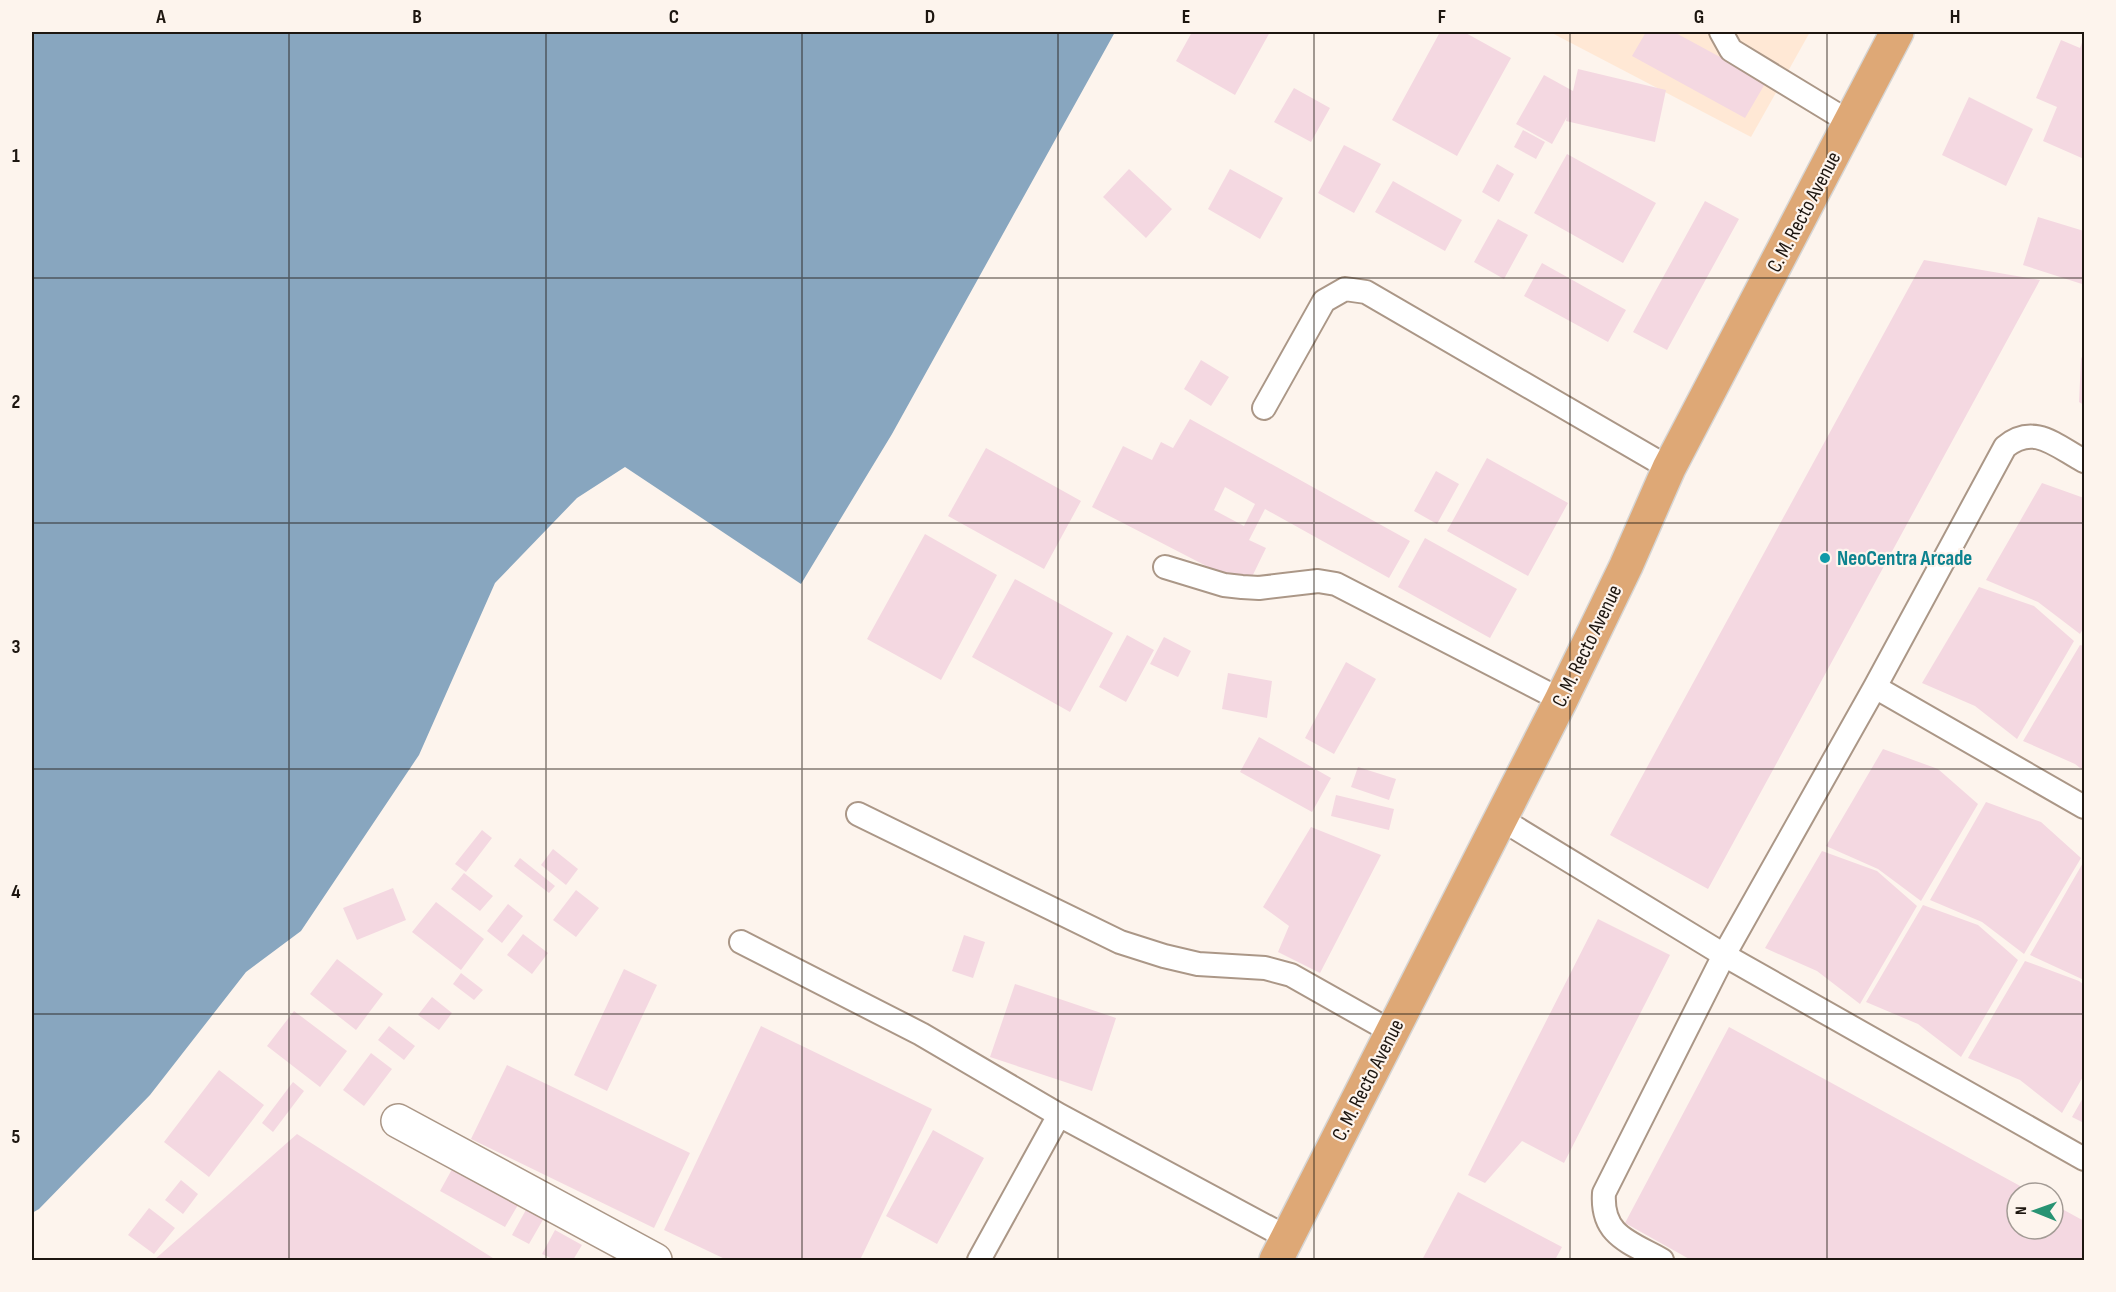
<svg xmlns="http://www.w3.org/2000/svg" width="2116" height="1292" font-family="'Sofia Sans Condensed',sans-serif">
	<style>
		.built { fill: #ffe8d5 }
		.water { fill: #88a6bf }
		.building { fill: #f4d8e1; fill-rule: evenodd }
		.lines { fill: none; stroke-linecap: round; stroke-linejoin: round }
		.service-casing { stroke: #ab9787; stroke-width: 26 }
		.minor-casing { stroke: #ab9787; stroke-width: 36 }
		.trunk-casing { stroke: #d6d5d4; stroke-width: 36 }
		.service { stroke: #fff; stroke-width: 22 }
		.minor { stroke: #fff; stroke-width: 33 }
		.trunk { stroke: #dea876; stroke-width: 33 }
		.grid { fill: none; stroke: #1d1610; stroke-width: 1.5; stroke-opacity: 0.55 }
		.culture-dot { fill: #0f9aa8; stroke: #fdf4ed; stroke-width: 2 }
		.labels { text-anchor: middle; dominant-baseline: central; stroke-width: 4.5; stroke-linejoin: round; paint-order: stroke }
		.street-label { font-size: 21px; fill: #1d1610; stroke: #fdf4ed }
		.culture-label { font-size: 21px; font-weight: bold; fill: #0d838f; stroke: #fdf4ed; text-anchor: start }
		.neatline { fill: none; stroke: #1d1610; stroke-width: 2 }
		.grid-label { font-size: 20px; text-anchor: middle; font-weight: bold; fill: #1d1610 }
	</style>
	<rect width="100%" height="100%" fill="#fdf4ed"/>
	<path class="built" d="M1550,32H1810L1751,137Z"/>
	<path class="water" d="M32,32H1115L892,434L801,584L625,467L577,498L495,583L419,755L301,931L246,972L150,1095L39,1209L32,1213Z"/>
	<path class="building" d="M1192,32H1270L1235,95L1176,61Z
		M1440,32H1464L1511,58L1457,156L1392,120Z
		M1646,32H1674L1766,82L1745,118L1632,56Z
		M2084,37V159L2043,141L2057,107L2036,98L2061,40L2080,48Z
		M1578,69L1666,90L1655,142L1566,121L1567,117L1552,144L1516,124L1544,75L1573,91Z
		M1294,88L1330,108L1311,142L1274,122Z
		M1969,97L2033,129L2006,186L1942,155Z
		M1523,130L1545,142L1536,159L1514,147Z
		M1344,145L1381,164L1354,213L1318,193Z
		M1567,154L1656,203L1623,263L1534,213Z
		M1497,164L1514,174L1499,202L1482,192Z
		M1129,169L1172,209L1146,238L1103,197Z
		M1230,169L1283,198L1260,239L1208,209Z
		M1393,181L1462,220L1445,251L1375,212Z
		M1705,201L1739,219L1667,350L1633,332Z
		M2038,217L2084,231V275L2082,284L2023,265Z
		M1498,219L1528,235L1504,279L1474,262Z
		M1924,260L2040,280L1708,889L1610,835Z
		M1542,263L1626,310L1608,342L1524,296Z
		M2084,352V405L2079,402L2081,359Z
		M1201,360L1229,377L1211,406L1184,389Z
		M1190,419L1410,541L1389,578L1265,509L1249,540L1266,548L1247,587L1092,507L1123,446L1152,460L1161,442L1173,448ZM1225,487L1255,504L1244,526L1214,510Z
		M986,448L1081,501L1044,569L948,516Z
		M1487,458L1568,503L1528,576L1447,531Z
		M1436,471L1459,484L1437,524L1414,511Z
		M2042,483L2084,498V627L2080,634L2038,602L1986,580Z
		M925,534L997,575L941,680L867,639Z
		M1425,538L1517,589L1490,638L1398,587Z
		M1015,579L1113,633L1070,712L972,657Z
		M1979,587L2034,606L2074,641L2017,739L1975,706L1922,683Z
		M1127,635L1154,650L1126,702L1099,687Z
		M1164,637L1191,651L1178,677L1150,664Z
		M2080,645L2084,646V771L2075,764L2023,741Z
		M1346,662L1376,679L1334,754L1305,738Z
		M1228,673L1272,681L1267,718L1222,709Z
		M1259,737L1331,778L1312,812L1240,772Z
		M1883,749L1938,769L1978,804L1921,901L1878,869L1826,846Z
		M1358,767L1396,779L1389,800L1351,787Z
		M1336,795L1394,809L1389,830L1331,816Z
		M1986,802L2041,822L2081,858L2024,954L1982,922L1930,900Z
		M1311,827L1381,855L1320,973L1278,952L1289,926L1263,907Z
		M482,830L492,838L466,872L455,864Z
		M553,849L578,869L566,885L541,865Z
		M1822,851L1877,871L1917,906L1860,1004L1817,971L1765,948Z
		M520,858L555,886L549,893L514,866Z
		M2084,861V980L2030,955Z
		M464,873L493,896L480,911L451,889Z
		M393,888L406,920L357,940L343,908Z
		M576,890L599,908L576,937L553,920Z
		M436,902L484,939L461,970L412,932Z
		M508,904L523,916L502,943L487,931Z
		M1923,905L1978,925L2018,960L1961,1057L1918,1024L1866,1002Z
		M1598,919L1670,955L1564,1163L1522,1141L1485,1183L1468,1175Z
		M523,934L548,953L532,974L507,955Z
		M964,935L985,942L973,978L952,971Z
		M337,959L383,994L356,1030L310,994Z
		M2025,961L2079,981L2084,985V1075L2062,1113L2020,1080L1968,1058Z
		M624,969L657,985L607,1091L574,1075Z
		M461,973L483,990L474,1000L453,984Z
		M1015,984L1116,1018L1092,1091L990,1057Z
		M432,997L452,1013L439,1030L418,1015Z
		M294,1011L347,1051L320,1087L267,1046Z
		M389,1026L415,1046L404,1060L378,1040Z
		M761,1026L932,1109L860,1260H727L664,1230Z
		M1729,1027L2033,1193H2017V1229H2053V1204L2084,1221V1260H1691L1625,1223Z
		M371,1053L392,1069L364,1106L343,1090Z
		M507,1065L690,1153L654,1228L471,1139Z
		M219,1070L264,1105L209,1177L164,1142Z
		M293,1082L304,1091L273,1132L262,1123Z
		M2084,1096V1123L2072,1117Z
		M933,1130L984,1158L937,1244L886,1216Z
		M297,1134L496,1260H154Z
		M456,1162L522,1198L505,1227L440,1191Z
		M181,1180L198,1194L183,1214L165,1200Z
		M1458,1192L1562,1247L1555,1260H1422Z
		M149,1208L175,1228L154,1254L128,1235Z
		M527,1208L544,1218L529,1244L512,1235Z
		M555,1230L582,1245L573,1260H555L542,1254Z"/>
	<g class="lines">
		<g class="service-casing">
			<path id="service" d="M1721,32L1731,50L1851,123
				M1264,408L1324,301L1345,289L1366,292L1669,468
				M1165,567L1224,585L1242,587L1259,588L1318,581L1336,584L1561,700
				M1875,687L2084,807
				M858,814L1120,942L1164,956L1198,964L1265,968L1291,975L1392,1032
				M1501,819L1724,955L2084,1159
				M741,942L921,1034L1059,1115L1288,1238
				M979,1260L1059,1115
				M1662,1260C1630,1242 1601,1236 1604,1193L1724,955L1875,687L2005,447C2034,423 2056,446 2084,461"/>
		</g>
		<g class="minor-casing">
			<path id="minor" d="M398,1121L655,1260"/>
		</g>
		<g class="trunk-casing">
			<path id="trunk" d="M1276,1260L1561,700L1626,566L1669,468L1897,32"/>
		</g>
		<use href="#service" class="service"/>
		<use href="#minor" class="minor"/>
		<use href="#trunk" class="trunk"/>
	</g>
	<path class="grid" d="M289,32V1260M546,32V1260M802,32V1260M1058,32V1260M1314,32V1260M1570,32V1260M1827,32V1260M32,278H2084M32,523H2084M32,769H2084M32,1014H2084"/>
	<circle class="culture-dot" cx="1825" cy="558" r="6"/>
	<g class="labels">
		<g class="street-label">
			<text transform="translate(1804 212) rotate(-62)">C. M. Recto Avenue</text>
			<text transform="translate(1587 646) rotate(-64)">C. M. Recto Avenue</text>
			<text transform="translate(1368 1080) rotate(-63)">C. M. Recto Avenue</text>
		</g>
		<g class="culture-label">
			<text x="1837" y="558">NeoCentra Arcade</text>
		</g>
	</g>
	<rect width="2116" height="1292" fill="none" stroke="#fdf4ed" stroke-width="66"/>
	<g transform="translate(2035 1211) rotate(271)"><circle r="28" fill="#fdf4ed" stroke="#a39b95" stroke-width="1.5"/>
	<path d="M0-4.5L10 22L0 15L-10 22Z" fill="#289373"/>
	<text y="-9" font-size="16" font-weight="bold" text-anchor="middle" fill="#1d1610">N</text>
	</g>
	<rect x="33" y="33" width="2050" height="1226" class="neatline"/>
	<g class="grid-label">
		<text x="161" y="23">A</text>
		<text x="417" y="23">B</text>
		<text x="674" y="23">C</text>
		<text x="930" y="23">D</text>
		<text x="1186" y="23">E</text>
		<text x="1442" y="23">F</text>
		<text x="1699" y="23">G</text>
		<text x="1955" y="23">H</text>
		<text x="16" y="162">1</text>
		<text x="16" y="408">2</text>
		<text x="16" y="653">3</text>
		<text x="16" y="898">4</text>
		<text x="16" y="1143">5</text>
	</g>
</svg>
